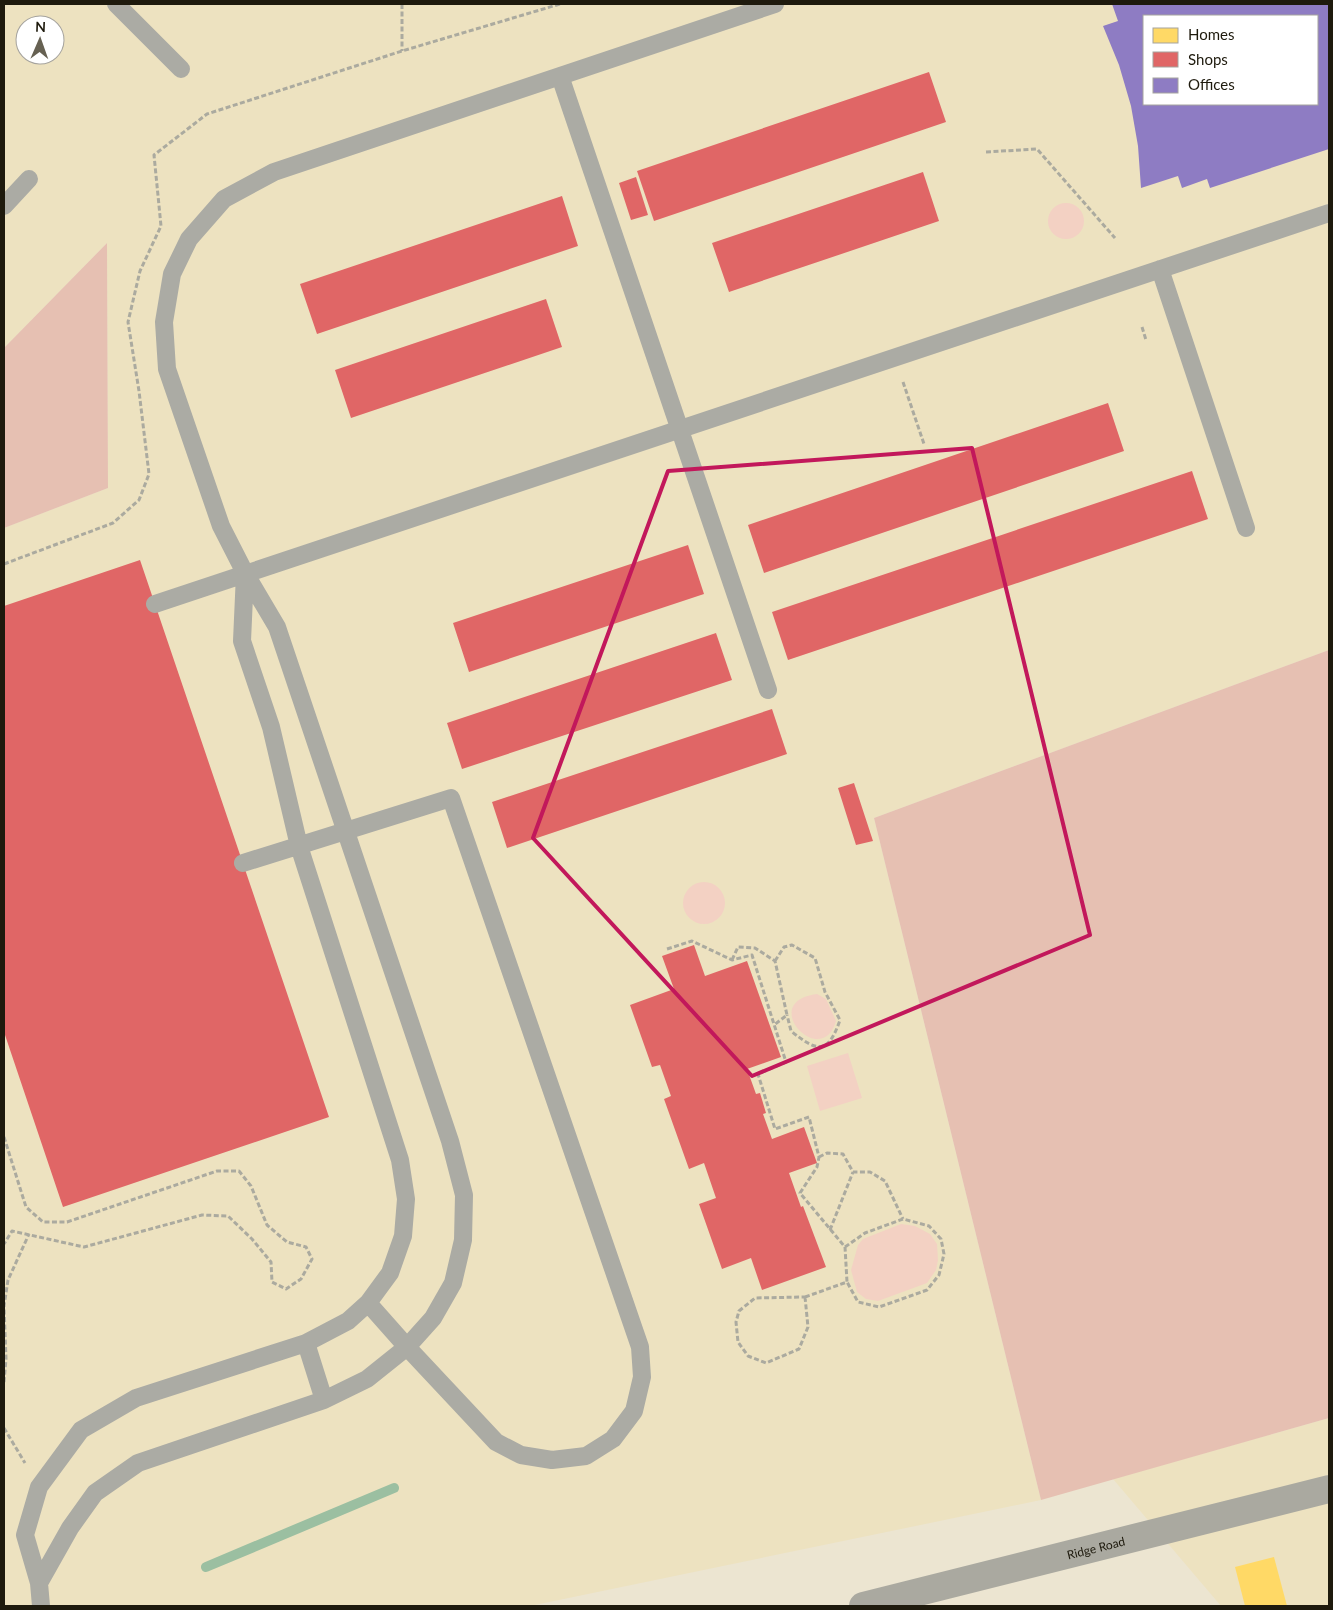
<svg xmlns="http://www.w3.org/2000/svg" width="1333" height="1610" font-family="Lato,sans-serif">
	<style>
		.built { fill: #ede2c0; fill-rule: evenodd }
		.green { fill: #f3d1c3 }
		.forest { fill: #e6c0b2 }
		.homes { fill: #ffd966 }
		.shops { fill: #e06666 }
		.offices { fill: #8e7cc3; fill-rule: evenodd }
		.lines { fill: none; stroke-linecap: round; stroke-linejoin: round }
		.stream { stroke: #9bbfa1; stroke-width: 10 }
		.path { stroke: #abaa9f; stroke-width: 3; stroke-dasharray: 5 2.5; stroke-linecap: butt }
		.lane { stroke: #ababa4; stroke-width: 18 }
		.secondary { stroke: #aaa9a0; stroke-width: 28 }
		.marked { fill: none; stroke: #c2185b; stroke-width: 4; stroke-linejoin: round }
		.labels { text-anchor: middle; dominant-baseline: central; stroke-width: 5; stroke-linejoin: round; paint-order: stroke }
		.street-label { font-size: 12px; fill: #1e1a0d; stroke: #fff }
	</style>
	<rect width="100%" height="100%" fill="#ece5d1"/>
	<path class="built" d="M4,4H1329V650L874,818L1041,1500L530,1606H4V528L108,488L107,243L4,348ZM1144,16H1317V104H1144ZM25,25H55V55H25Z
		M1329,1418V1606H1221L1113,1479Z"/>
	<path class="green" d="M1048 221a18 18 0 1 1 36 0a18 18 0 1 1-36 0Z
		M683 903a21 21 0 1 1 42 0a21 21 0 1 1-42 0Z
		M817,994L826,999L836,1021C822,1071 756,1002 817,994Z
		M848,1053L862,1098L820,1111L807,1066Z
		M901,1224L915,1226L930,1234L937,1244L938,1260L936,1270L927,1283L878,1301L866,1299L857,1292L851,1270L858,1245L863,1239Z"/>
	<path class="forest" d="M107,243L108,488L4,528V348Z
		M1329,650V1418L1041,1500L874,818Z"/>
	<path class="homes" d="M1274,1557L1287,1606H1245L1235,1567Z"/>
	<path class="shops" d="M929,72L946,122L654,221L637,171Z
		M923,172L939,221L729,292L712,243Z
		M636,177L648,215L631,220L619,183Z
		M562,196L578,246L317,334L300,284Z
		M546,299L562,347L351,418L335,370Z
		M1108,403L1124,451L764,573L748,525Z
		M1192,471L1208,519L788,660L772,612Z
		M688,545L704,594L469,672L453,623Z
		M140,560L329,1117L63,1207L4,1032V606Z
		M716,633L732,680L462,769L447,723Z
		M772,709L787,754L507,848L492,802Z
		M854,783L873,841L856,845L838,788Z
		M694,945L705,976L747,961L781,1057L747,1069L756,1094L760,1093L766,1113L763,1114L772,1139L804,1127L817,1163L789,1173L801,1207L803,1206L826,1267L762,1290L751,1258L722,1269L699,1204L716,1198L704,1163L689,1169L664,1099L671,1096L660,1065L652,1067L630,1005L674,989L662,956Z"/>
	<path class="offices" d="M1112,4H1329V149L1210,188L1207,179L1182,188L1178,176L1141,188L1138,146L1131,106L1119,65L1103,26L1118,21ZM1144,16H1317V104H1144Z"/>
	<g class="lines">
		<path class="stream" d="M206,1567L394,1488"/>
		<path class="path" d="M402,4V51
			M986,152L1037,149L1115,238
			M1142,327L1146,340
			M903,382L924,444
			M4,564L113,523L139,500L149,474L139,391L128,322L140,271L161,226L154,155L207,114L402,51L560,4
			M667,949L692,941L732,960L752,955L786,1062L758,1074L775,1129L809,1117L819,1157L817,1167L800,1193L845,1247L847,1282L805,1297
			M732,960L738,947L755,948L775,961L787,1015L774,1025
			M775,961L784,947L792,945L815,958L825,992L840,1020C828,1055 817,1052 791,1031L787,1015
			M4,1137L26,1207L43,1222H67L217,1171H239L251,1186L267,1225L287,1242L306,1247L312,1259L301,1279L286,1289L272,1282L271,1262L252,1239L228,1216L202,1215L84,1247L12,1231L4,1244
			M819,1157L827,1153L843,1154L853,1172H870L885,1181L903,1219
			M830,1230L853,1172
			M845,1247L865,1233L903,1219L929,1226L941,1239L944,1254L939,1275L927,1290L879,1307L858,1302L847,1282
			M805,1297L808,1327L799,1349L766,1363L748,1356L738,1342L736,1322L739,1311L755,1298Z
			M4,1382L6,1359L4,1306L8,1280L29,1234
			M4,1428L25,1463"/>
		<path class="lane" d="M116,4L181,69
			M560,76L768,690
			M4,206L29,179
			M1160,269L1246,528
			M155,604L1329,213
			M243,863L451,798L640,1347L642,1377L634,1411L613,1439L586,1456L552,1460L521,1455L496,1442L407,1347L368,1303
			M306,1343L324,1400
			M39,1583L70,1528L95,1493L138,1463L324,1400L367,1379L407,1347L433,1318L453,1283L463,1240L464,1195L450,1141L277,627L245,573L221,526L167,369L164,322L172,274L189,239L224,199L274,172L775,4
			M41,1606L39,1583L25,1535L39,1487L81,1430L136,1398L306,1343L348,1321L368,1303L390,1273L403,1236L406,1199L400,1160L299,846L271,727L242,641L245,574"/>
		<path class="secondary" id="s1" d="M863,1606L1329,1489"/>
	</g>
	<path class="marked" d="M972,448L1090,935L752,1076L533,838L668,471Z"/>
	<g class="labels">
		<g class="street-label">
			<text stroke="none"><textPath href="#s1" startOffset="240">Ridge Road</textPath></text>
		</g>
	</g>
	<rect width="1333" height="1610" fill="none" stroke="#1e1a0d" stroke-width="10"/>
	<rect x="1143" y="15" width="175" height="90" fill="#ffffff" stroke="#a5a39e"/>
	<rect x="1153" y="28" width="25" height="15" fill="#ffd966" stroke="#a5a39e"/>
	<text x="1188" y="40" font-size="15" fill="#1e1a0d">Homes</text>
	<rect x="1153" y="52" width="25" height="15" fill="#e06666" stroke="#a5a39e"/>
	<text x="1188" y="65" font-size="15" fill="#1e1a0d">Shops</text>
	<rect x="1153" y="78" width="25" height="15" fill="#8e7cc3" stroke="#a5a39e"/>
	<text x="1188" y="90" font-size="15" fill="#1e1a0d">Offices</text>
	<g transform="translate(40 40) rotate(2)"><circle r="24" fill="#ffffff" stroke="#a5a39e"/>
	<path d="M0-4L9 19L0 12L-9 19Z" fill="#666152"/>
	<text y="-8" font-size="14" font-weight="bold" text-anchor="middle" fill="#1e1a0d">N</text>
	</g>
</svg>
